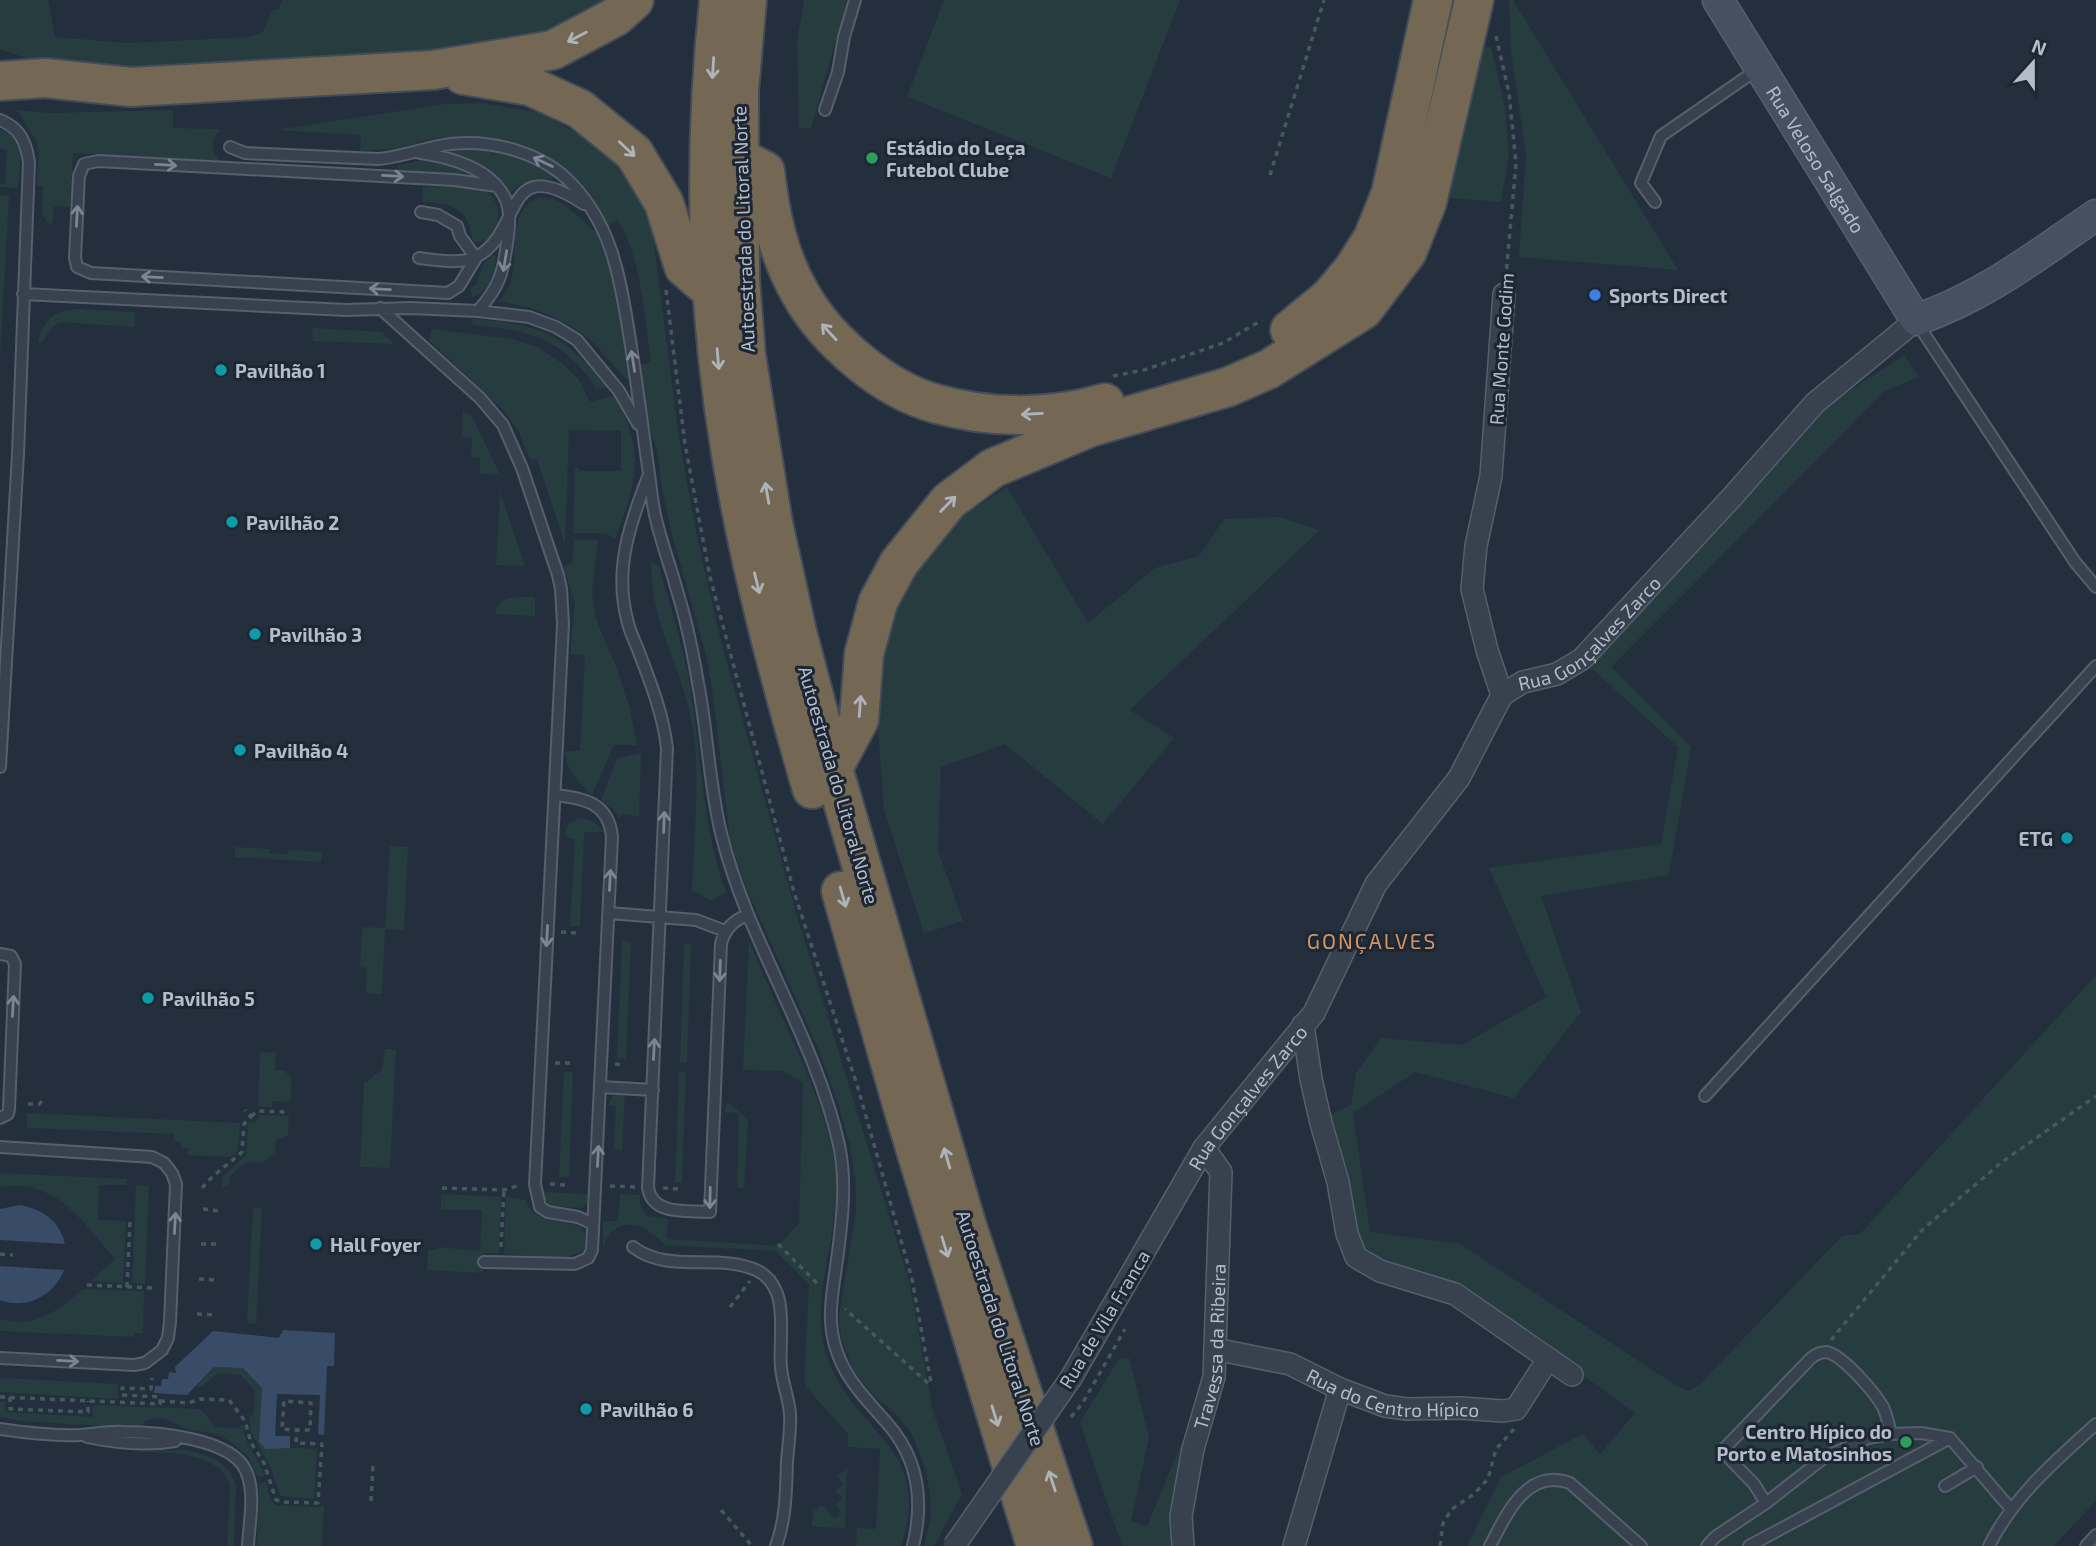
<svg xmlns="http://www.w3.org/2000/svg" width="2096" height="1546" font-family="'Exo 2',sans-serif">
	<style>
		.green { fill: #263c3f }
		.water { fill: #394c67 }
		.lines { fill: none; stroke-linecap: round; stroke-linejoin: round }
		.lane-casing { stroke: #565f6c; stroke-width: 14 }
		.street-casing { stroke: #565f6c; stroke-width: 24 }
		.secondary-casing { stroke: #565f6c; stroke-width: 33 }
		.highway-casing { stroke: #434c59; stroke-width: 42 }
		.path { stroke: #44595c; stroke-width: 3.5; stroke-dasharray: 5 5; stroke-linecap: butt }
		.lane { stroke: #38414e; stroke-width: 10 }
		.street { stroke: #38414e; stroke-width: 21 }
		.secondary { stroke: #465061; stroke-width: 30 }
		.highway { stroke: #746855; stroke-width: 38 }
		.street-bridge-casing { stroke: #565f6c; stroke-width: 24; stroke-linecap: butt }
		.street-bridge { stroke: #38414e; stroke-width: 21 }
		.oneway { stroke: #aeb4bd }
		.oneway2 { stroke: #7c8592 }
		.leisure-dot { fill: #2e9e5b; stroke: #1d2633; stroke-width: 2.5 }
		.shop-dot { fill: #3f7fe0; stroke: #1d2633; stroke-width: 2.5 }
		.culture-dot { fill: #0f9aa8; stroke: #1d2633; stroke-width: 2.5 }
		.labels { text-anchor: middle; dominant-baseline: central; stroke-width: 6; stroke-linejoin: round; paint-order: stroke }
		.poi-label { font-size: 19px; font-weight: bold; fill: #b4bcc9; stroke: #1d2633; text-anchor: start }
		.street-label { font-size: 19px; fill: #b4bcc9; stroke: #1d2633 }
		.neighbourhood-label { font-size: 21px; letter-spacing: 2px; fill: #d59563; stroke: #1d2633 }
	</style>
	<rect width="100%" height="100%" fill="#242f3e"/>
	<path class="green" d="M0,0H48L55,37L127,43L250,37L263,32L272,10H278L282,0H610L554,30L394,58L182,71L35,61L0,49Z
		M804,0H847L811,129L799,128L797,42Z
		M944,0H1180L1111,178L907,97Z
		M1509,0H1513L1678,270L1519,257L1526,154L1511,51Z
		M1476,47H1491L1505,107L1509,156L1501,202L1448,198Z
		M484,103L540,113L589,140L609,156L626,177L642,203L653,236L678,431L696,532L721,641L796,913L909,1281L933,1411L962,1494L934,1546H924L931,1517L930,1494L925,1468L912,1434L897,1415L875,1397L853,1370L841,1337L839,1316L856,1212L855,1180L850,1146L838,1103L817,1046L744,883L730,839L712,688L706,655L673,538L662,489L657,450L647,420L639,365L651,362C644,317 642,257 617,219L608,227C584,177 559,154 504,143C483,139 461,136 440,138C427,139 415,144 403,147C389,150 375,150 360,151L361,135L275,130L445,104Z
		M17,110L49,113L173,110V128L222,129C210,138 210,149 219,161L73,153L70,207L54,206L52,224L48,223L42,214L43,186L36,185L39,152L37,142Z
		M0,130C27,138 20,166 18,188L0,187V184H5L7,150L0,149Z
		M462,149C497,150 531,157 558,178L533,180L522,184L510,193C494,173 474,161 450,153Z
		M424,160C438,162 457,162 466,174L398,170V165Z
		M423,187C440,187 462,185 479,189C514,199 495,252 473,241C468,207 454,204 422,202Z
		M0,195L9,196L0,356Z
		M538,197L554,199L566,206L599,235L606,249L616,288L630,381L623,376L594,343L573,327L552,316L527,307L498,301C531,272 496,219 538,197Z
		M492,255L496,256C495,275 491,289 472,297L470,288L476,285L483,265Z
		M76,309L135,312L134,327L59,322L49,331L43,342H38C42,321 55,310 76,309Z
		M473,319C541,324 564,334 608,387L597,389C562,338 531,330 472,325Z
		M312,328L382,332L394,344L313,341Z
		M432,329L512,339L537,347L564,365L579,380L590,402L614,396C647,452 636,481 616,538L604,533H573L575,468H579V471H621V431L569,430L565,544L537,459L530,460L519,432L504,411L429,340Z
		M1904,355L1919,377L1886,390L1611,667L1691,747L1669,875L1541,896L1581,1012L1514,1098L1415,1072L1353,1113L1370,1232L1460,1244L1677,1386L1689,1391L1700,1384L1842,1236L1860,1234L2096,975V1501L2054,1546H1467L1501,1477L1583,1434L1600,1454L1635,1413L1460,1286L1376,1262L1358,1242L1327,1116L1351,1105L1356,1073L1381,1038L1462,1045L1546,997L1489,868L1661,844L1678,747L1588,665L1825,407Z
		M463,411L472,416L500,475L480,474V458L471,457L472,438L462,437Z
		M1007,487L1088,623L1155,568L1199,556L1224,519L1279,517L1320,530L1130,710L1174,738L1103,824L1005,744L941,767L938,851L963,921L924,933L884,810L873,662L911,580L965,514Z
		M500,492L525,566L496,565Z
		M574,540H598L592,593L596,619L617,669L630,709L637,745H614L592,795C579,783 565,769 565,751H580L585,655L570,654L575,602L563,566L572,564Z
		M651,562L659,566C670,604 682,642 689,681C702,752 701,824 726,892L712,901L692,890C694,836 701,775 692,723C682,666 650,624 651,562Z
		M535,597V616L495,614C500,594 517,597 535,597Z
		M641,753L639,817L625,814L619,817L613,809L601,801L617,758Z
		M580,818L594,821L605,832H584L580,926H570L575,839L567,838V833H564L570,823Z
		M390,846L408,847L404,930L385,929L382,994L366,993L367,968L360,967L362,927L385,928Z
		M235,847L270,849V853L288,854L289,850L322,852L321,862L235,857Z
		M622,941L631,942L626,1059L617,1058Z
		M749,941C763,974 777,1006 792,1039C812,1084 833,1130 836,1180C839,1239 807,1302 828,1359C856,1437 934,1445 901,1546H856L857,1528L876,1529L880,1449L848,1447V1434L806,1387L804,1381L809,1285L776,1251L666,1245L644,1227L632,1225H622L612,1231L607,1238L603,1248V1221H618L620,1194L640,1195V1205L647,1216L668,1219L667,1239L778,1246L799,1223L803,1084L785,1071L743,1070Z
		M684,944L691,945L687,1062H680Z
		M385,1049H396L390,1168L360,1167L364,1083L382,1070Z
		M260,1052L276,1053L275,1070L285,1071L292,1079L290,1102L273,1101L272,1107L258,1106Z
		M564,1072H573L569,1177H559Z
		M679,1072H686L682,1183H675Z
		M622,1093H625L622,1150L614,1149L616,1106L608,1105L613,1096Z
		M728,1102L748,1120L744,1188H737L739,1114L724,1112Z
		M27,1113L240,1123L238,1150L231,1157L188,1155V1148H181V1142L174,1141V1134L27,1128Z
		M259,1115L289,1116L288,1135L276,1140L275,1152L263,1163L246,1162L230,1176L229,1184L222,1189L223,1176L246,1155L248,1123C255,1123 258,1121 259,1115Z
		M0,1173L127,1179V1185H99L98,1220L126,1221L123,1283L91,1281L115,1259C83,1223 55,1176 0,1188Z
		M136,1185L149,1186L145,1284L132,1283Z
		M544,1192L588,1194L587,1203L582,1208L552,1206L544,1199Z
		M441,1194L501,1197L499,1253H484L483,1273L427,1270L428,1250H437L438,1247L480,1251L482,1210H441Z
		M506,1197L525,1200C534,1224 562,1218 581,1227L585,1233V1248C573,1264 523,1255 504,1254Z
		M253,1207L262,1208L256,1324L247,1323Z
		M83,1289L144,1291L143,1333H134L133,1337L0,1331V1319C35,1329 58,1311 83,1289Z
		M1129,1358L1149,1437L1131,1521L1147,1527L1180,1446L1193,1449L1183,1546H1122L1080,1422L1119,1359Z
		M214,1367L244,1368L262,1388L276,1447L317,1449L314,1499L280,1496L271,1468L251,1432L249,1418L254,1413L255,1391L241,1375L218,1373L201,1387H196Z
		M0,1378L118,1384V1399L0,1392Z
		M0,1401H5V1412L92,1417L93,1405L200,1409L216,1427L238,1428L243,1424C244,1445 258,1457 265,1476L258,1477L249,1458L234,1444L218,1434L186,1429L164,1418L147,1420L137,1428L21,1421L0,1417Z
		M186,1450C209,1455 228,1461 236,1485L234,1546H227L230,1484C215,1448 163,1454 129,1451Z
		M847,1469L845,1528L812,1527L813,1512L822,1505L835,1519L842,1513L835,1505L843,1498L835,1491L843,1484L837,1476Z
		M266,1482L270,1499L275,1505L324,1507L322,1546H257L259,1484Z"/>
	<path class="water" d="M20,1205C42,1209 60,1221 65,1244L0,1240V1209Z
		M0,1266L64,1270C54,1296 26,1310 0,1300Z
		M283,1330L335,1333L334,1366H327L324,1435L318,1434L320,1395L277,1394L275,1436H290V1448L266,1449L259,1442L262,1388L243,1368L214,1367L187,1395L154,1393L155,1386H161L162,1379H168L169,1372L176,1373L175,1367L213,1331L279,1338Z"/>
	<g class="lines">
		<g class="lane-casing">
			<path id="lane" d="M825,110L838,72L844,37L855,0
				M0,120C20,128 26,142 29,162L18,454L0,767
				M230,147L245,153L378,159C403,157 426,147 451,144C492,139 543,153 572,184C611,226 619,273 628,327C636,376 642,425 649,474C651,488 652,502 655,515C661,542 671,568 678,594C687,623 693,653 698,683C708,734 709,787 722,837C749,944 815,1037 839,1145C847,1183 842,1222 837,1260C833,1290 826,1319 836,1349C845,1379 867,1400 887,1423C918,1458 924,1501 913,1546
				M420,153C451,157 492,169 506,200C511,214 509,229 507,243C503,274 499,287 478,311
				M1655,202L1641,183L1661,136L1758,69
				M421,212L438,215L457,226L460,236L476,258L459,286L448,293L91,273L77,267L75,258L79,176L84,164L98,161L454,180L497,186
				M419,258C436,260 462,265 478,256C524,230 502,151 584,204
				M23,294L346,310L411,308L478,311L529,317L556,327L577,340L619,391L638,424
				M380,308L480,398L503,425L522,468L558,575L561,589L563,624L535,1184L540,1207L548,1212L578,1217L593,1224
				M1917,323L2075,562L2096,587
				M648,477C630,523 614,569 627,619C629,631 636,643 640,655C652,686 663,715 667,748L648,1188C653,1216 687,1210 710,1212L721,943C726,928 733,921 747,915
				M609,913L696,920L725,931
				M0,954L11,956L15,964L9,1109L8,1114L0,1118
				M601,1087L653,1090
				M1705,1096L2096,666
				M0,1147L152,1157L164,1163L172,1173L176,1184L170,1322L168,1338L162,1350L145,1363L134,1365L0,1358
				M633,1247C668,1274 717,1253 756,1270C792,1287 778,1336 781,1367C782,1383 789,1398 790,1414C791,1430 788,1446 787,1462C786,1491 786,1519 776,1546
				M484,1262L575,1264L588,1258L592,1250L612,837C609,803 584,798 555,795
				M0,1429C26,1433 54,1436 80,1435C95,1434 109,1431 123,1432C156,1432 232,1438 246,1471C256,1493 249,1523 248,1546
				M87,1437C116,1443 146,1446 175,1441
				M1945,1486L1977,1467
				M1766,1503L1754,1484L1722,1451L1811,1358C1815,1355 1820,1352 1826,1352C1842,1354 1875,1393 1883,1407C1887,1416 1889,1425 1891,1434
				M1490,1546C1506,1515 1527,1467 1570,1483L1641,1546
				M1707,1546L1715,1537L1766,1503L1825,1457L1868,1438L1891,1434L1921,1433L1950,1438L2011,1509
				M1749,1546L1950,1438
				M1989,1546C2013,1497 2056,1460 2096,1424
				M2086,1546L2096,1535"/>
		</g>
		<g class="street-casing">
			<g id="street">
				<path d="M1502,695L1487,650L1472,589L1476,546L1491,476L1504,294"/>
				<path d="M1303,1025L1311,1079L1321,1123L1338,1182L1347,1234L1356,1257L1380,1271L1455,1294L1572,1375"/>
				<path id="s1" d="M1215,1349L1290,1364L1340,1389L1385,1406L1407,1409L1460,1408L1503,1411L1516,1409L1548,1359"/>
				<path id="s2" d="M1071,1378L1204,1148L1314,1013L1376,884L1459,778L1502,695L1523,682L1557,674L1582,659L1733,496L1815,403L1916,320"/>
				<path id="s3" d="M1183,1546L1181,1516L1193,1449L1214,1377L1221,1172L1204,1148"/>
				<path d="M1294,1546L1340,1389"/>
			</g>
		</g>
		<g class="secondary-casing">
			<g id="secondary">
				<path id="s4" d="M1718,0L1916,320C1985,296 2036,256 2096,215"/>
			</g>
		</g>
		<g class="highway-casing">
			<path id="highway" d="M719,0C703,151 706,304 731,454C750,568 780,679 812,789
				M747,0L739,91L740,279L746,355L773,523L797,632L833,768L966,1223L1073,1546
				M463,75L530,86L580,109L634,153L664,203L684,267L712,291
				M0,81L45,78L131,87L433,70L553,50L615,17L634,0
				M738,157L765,171C770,214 778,255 800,293C826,340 884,390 937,404C991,419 1051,419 1105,403
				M1290,330L1330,297L1354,268L1373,238L1391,193L1433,0
				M833,768L859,720L864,654L878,602L899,563L949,501L993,468L1091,427L1228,387L1269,369L1363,310L1407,252L1427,202L1474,0
				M841,891L904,1111L1036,1546"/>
		</g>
		<path class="path" d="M1496,36L1509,93L1516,164L1506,275
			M1270,175L1324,0
			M666,290L685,444L710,577L794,892L858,1088L912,1279L931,1383H928L845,1309
			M1113,376L1144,370L1223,343L1262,320
			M561,932L577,933
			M555,1063H571
			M615,1064L624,1065
			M28,1104H39L42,1101
			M251,1116L258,1111L286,1112
			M550,1184L566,1185
			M610,1186L636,1187
			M202,1188C214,1173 228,1165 242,1152L244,1124L251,1117L245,1110
			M442,1188L504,1190L520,1185
			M663,1188L680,1189
			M203,1209L220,1211
			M201,1244H218
			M778,1244L819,1285
			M501,1247L504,1190
			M0,1254L13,1255
			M199,1279L216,1280
			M87,1285L154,1288
			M127,1287L130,1221
			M730,1307L750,1281
			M197,1314L215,1315
			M1831,1340L1922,1230L2002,1162L2096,1096
			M0,1397L160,1404V1397L122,1395V1388L151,1389L152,1378
			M10,1397V1409L88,1412V1401
			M160,1401L189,1403L200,1399L229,1400L245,1421L251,1443L264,1463L276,1500L284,1502L318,1503L322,1444L296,1443L297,1430H310L311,1403L284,1401L282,1429L297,1430
			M1071,1417L1082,1404L1125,1329
			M371,1501L373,1463
			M721,1510L752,1546
			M1440,1546L1443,1523L1452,1509L1474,1494L1488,1479L1496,1449L1514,1429"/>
		<use href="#lane" class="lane"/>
		<use href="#street" class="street"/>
		<use href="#secondary" class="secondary"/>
		<use href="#highway" class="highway"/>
		<g class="street-bridge-casing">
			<path id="street-bridge" d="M954,1546L1071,1378"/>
		</g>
		<use href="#street-bridge" class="street-bridge"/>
	</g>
	<defs><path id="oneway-shaft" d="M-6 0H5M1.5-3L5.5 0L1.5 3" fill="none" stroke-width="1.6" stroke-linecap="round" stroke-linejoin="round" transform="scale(1.75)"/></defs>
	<g class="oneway">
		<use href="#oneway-shaft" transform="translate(577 37) rotate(153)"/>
		<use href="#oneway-shaft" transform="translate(713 68) rotate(94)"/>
		<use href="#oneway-shaft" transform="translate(627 149) rotate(43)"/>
		<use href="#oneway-shaft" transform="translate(829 332) rotate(-133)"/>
		<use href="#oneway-shaft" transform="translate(718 359) rotate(85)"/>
		<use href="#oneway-shaft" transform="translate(1032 414) rotate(177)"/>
		<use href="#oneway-shaft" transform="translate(767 493) rotate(-100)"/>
		<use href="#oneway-shaft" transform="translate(948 504) rotate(-45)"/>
		<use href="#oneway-shaft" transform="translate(757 583) rotate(76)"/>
		<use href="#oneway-shaft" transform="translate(860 706) rotate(-86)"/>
		<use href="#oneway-shaft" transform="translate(843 897) rotate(74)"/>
		<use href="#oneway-shaft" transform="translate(947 1158) rotate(-106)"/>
		<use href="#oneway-shaft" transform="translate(945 1247) rotate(73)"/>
		<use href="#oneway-shaft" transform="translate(995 1416) rotate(73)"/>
		<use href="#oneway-shaft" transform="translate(1052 1481) rotate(-108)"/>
	</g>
	<g class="oneway2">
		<use href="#oneway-shaft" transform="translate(543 162) rotate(-154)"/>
		<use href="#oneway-shaft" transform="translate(166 165) rotate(3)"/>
		<use href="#oneway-shaft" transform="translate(393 176) rotate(3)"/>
		<use href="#oneway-shaft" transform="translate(77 216) rotate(-87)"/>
		<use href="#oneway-shaft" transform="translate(505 261) rotate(99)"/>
		<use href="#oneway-shaft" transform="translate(152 277) rotate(-177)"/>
		<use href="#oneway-shaft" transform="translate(380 289) rotate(-177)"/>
		<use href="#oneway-shaft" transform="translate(633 361) rotate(-99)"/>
		<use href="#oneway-shaft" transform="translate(664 822) rotate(-88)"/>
		<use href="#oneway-shaft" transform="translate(610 880) rotate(-87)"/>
		<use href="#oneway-shaft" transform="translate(547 936) rotate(93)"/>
		<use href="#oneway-shaft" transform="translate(720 971) rotate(92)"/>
		<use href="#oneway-shaft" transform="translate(13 1006) rotate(-87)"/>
		<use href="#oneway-shaft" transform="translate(654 1049) rotate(-87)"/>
		<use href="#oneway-shaft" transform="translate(598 1156) rotate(-87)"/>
		<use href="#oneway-shaft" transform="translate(710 1198) rotate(91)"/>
		<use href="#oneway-shaft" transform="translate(175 1223) rotate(-87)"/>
		<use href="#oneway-shaft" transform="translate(68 1361) rotate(3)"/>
	</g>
	<g class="leisure-dot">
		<circle cx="872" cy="158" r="7"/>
		<circle cx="1906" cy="1442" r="7"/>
	</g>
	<circle class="shop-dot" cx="1595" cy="295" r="7"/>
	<g class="culture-dot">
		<circle cx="221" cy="370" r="7"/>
		<circle cx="232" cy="522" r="7"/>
		<circle cx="255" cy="634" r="7"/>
		<circle cx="240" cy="750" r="7"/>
		<circle cx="2067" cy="838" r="7"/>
		<circle cx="148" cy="998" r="7"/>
		<circle cx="316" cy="1244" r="7"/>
		<circle cx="586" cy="1409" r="7"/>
	</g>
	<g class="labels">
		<g class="poi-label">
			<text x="886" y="147">Estádio do Leça<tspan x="886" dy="22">Futebol Clube</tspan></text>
			<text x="1609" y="295">Sports Direct</text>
			<text x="235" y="370">Pavilhão 1</text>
			<text x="246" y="522">Pavilhão 2</text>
			<text x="269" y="634">Pavilhão 3</text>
			<text x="254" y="750">Pavilhão 4</text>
			<text x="2053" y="838" text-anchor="end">ETG</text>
			<text x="162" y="998">Pavilhão 5</text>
			<text x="330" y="1244">Hall Foyer</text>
			<text x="600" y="1409">Pavilhão 6</text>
			<text x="1892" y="1431" text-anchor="end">Centro Hípico do<tspan x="1892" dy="22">Porto e Matosinhos</tspan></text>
		</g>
		<g class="street-label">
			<text stroke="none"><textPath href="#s4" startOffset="187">Rua Veloso Salgado</textPath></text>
			<text transform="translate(743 229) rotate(-92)">Autoestrada do Litoral Norte</text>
			<text transform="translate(1501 349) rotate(-86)">Rua Monte Godim</text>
			<text stroke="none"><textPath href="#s2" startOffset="920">Rua Gonçalves Zarco</textPath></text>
			<text transform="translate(839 785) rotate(74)">Autoestrada do Litoral Norte</text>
			<text stroke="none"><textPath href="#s2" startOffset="332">Rua Gonçalves Zarco</textPath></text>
			<text transform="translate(1104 1319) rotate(-59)">Rua de Vila Franca</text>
			<text transform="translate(1001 1328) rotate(72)">Autoestrada do Litoral Norte</text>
			<text stroke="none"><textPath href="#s3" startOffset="203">Travessa da Ribeira</textPath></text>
			<text stroke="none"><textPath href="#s1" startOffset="186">Rua do Centro Hípico</textPath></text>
		</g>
		<g class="neighbourhood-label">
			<text x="1372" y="940">GONÇALVES</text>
		</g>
	</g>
	<g transform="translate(2033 63) rotate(21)" stroke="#1d2633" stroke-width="5" paint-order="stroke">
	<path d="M0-5L12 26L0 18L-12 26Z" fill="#b4bcc9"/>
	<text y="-10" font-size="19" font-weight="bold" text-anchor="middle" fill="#b4bcc9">N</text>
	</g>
</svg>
